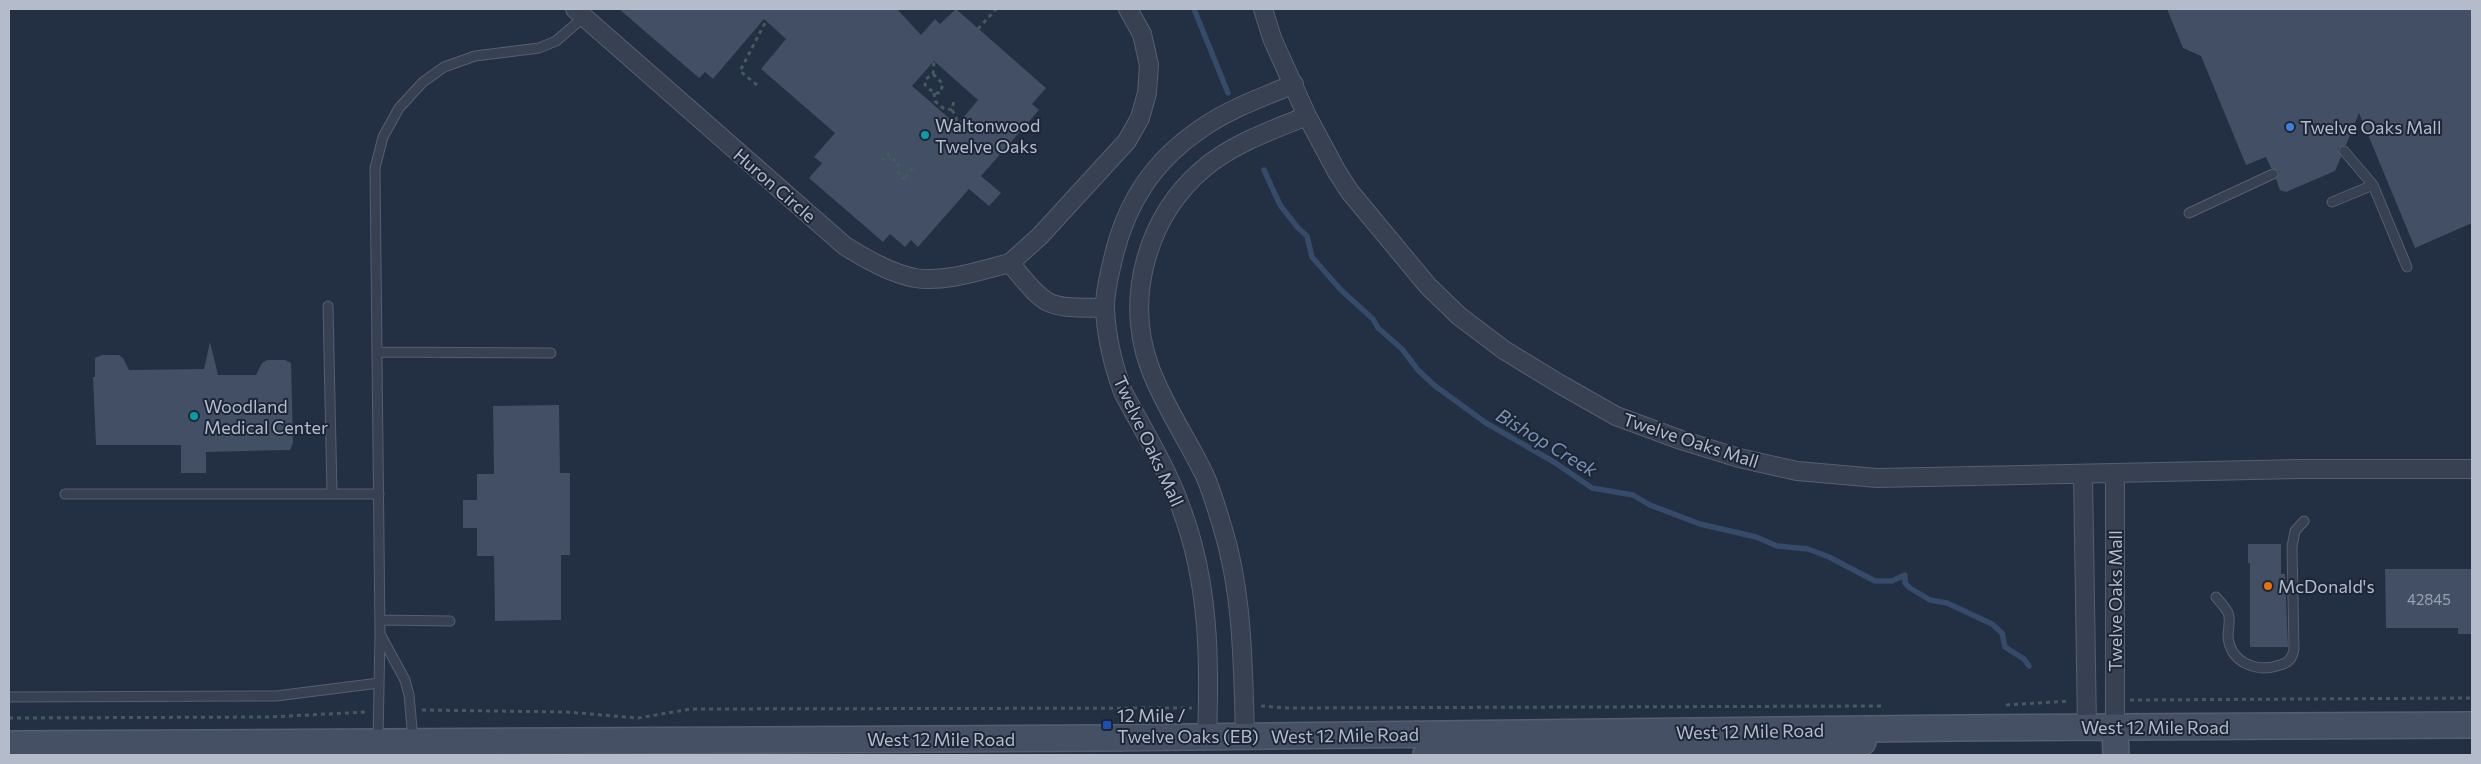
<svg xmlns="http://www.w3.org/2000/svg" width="2481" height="764" font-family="Commissioner,sans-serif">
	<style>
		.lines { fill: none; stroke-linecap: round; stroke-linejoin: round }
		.stream { stroke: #364a6a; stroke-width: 5.5 }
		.building { fill: #424f64; fill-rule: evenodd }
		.lane-casing { stroke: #555f6f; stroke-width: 11 }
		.street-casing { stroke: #555f6f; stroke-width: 20 }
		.secondary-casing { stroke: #555f6f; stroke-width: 28 }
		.path { stroke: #435b5f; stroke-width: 3; stroke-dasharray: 4 4; stroke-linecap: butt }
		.lane { stroke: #384151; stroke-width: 9 }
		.street { stroke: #384151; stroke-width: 18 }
		.secondary { stroke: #455065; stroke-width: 25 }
		.shop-dot { fill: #3f7fe0; stroke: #1c2636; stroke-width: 2 }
		.culture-dot { fill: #0f9aa8; stroke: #1c2636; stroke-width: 2 }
		.food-dot { fill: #e8710a; stroke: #1c2636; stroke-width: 2 }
		.transit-dot { fill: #1a4fb4; stroke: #1c2636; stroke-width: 2 }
		.labels { text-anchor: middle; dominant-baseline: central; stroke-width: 4; stroke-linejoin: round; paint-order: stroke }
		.number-label { font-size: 15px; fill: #98a1b2 }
		.poi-label { font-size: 18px; fill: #b4bccc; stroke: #1c2636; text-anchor: start }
		.street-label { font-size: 18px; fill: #b4bccc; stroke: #1c2636 }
		.water-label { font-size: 19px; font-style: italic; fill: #7a91b5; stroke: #1c2636 }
	</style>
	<rect width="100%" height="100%" fill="#232f42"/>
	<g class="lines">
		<path class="stream" d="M1194,9L1228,93
			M1264,170L1280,205L1298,228L1307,236L1312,257L1341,290L1373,319L1378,328L1402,349L1418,370L1434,385L1486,423L1554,462L1592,488L1633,495L1650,505L1700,524L1756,537L1777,546L1808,549L1829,557L1875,581H1892L1905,575V583L1910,588L1930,600L1947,603L1992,624L2002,633L2005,647L2024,659L2029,666"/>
	</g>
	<path class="building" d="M619,9H897L921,35L935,19L940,24L956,9L1046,88L1032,104L1039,110L981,176L1001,193L989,206L969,189L918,247L911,240L905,247L890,234L883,242L809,178L822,163L814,157L835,133L761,69L786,39L764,19L713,79L705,72L699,78ZM934,61L978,100L957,125L912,86Z
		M2167,9H2472V223L2415,248L2359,113L2346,145L2338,148L2341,157L2335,171L2286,192L2280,190L2276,179L2279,172L2271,168L2266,157L2246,165L2201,56L2183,48Z
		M210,342L218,375H256L262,363L267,360H285L291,363L293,443L290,450L206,452V473H181V445H96L93,377H95V358L102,355H119L123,358L129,370L204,369Z
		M559,405L560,473H570V555H561V620L495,621L494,556H477V528H463V500H477V474H494L493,406Z
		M2248,544H2281V574H2285L2288,647H2250V563H2248Z
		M2385,569H2472V634H2458V628H2386Z"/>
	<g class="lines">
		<g class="lane-casing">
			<path id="lane" d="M2344,151L2373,185
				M2332,202L2373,185L2407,267
				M2189,213L2273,174
				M328,306L332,494
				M377,352L551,353
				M65,494H379
				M2216,597C2220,602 2226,608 2228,613C2231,619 2228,629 2228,636C2230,663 2257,673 2280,665C2289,663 2293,657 2294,649L2292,547L2295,531L2304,521
				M380,620L450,621
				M380,634L405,680L409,695L413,739
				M9,697L276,696L379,683
				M378,741L380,634L375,168L383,137L399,108L423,82L444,67L475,56L539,48L556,41L584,17"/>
		</g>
		<g class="street-casing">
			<path id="street" d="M575,9L845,246C866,259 890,273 915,278C946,283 981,270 1010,263C1049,310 1045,307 1105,308
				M1263,9L1272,38L1307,116L1337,172L1350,192L1428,286L1459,316L1504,350L1558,383L1616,416L1681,440L1739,458L1797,471L1877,478L2303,469H2472
				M1010,263L1040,236L1127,141L1140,118L1147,93L1149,65L1142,34L1128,9
				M2115,474V727
				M2083,475L2087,727
				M1245,736C1243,666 1243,593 1222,526C1217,509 1212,492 1205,476C1188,440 1164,406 1150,368C1124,298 1147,217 1203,169C1232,144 1272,130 1307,116
				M1207,737C1210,659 1209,582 1181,508C1167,468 1143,430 1123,392C1113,365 1106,337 1105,307C1105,291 1109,275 1113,259C1126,203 1153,161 1202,128C1229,109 1263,97 1294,84"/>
		</g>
		<g class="secondary-casing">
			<path id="secondary" d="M2115,727L2116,755
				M9,744L1108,738L1957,728L2472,725
				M1426,755L1438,753L1810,750L1863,742"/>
		</g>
		<path class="path" d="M978,29L996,9
			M933,74L943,84L940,93H934L925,85L926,79L933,74L934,61
			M757,85L740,71L766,21
			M934,93L935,101L943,108L952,110L954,100
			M952,110L956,117L957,125
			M887,153L892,159L898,161L899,176L907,180
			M881,159H891
			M905,177L912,169L918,168
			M2130,700L2472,698
			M2006,705L2069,701
			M1261,706L1287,708L1882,706
			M422,710L567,712L638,718L691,709L1192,708
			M9,718L269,717L366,712"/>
		<use href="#lane" class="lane"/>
		<use href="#street" class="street"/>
		<use href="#secondary" class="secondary"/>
	</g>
	<circle class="shop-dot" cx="2290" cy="127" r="5"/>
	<g class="culture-dot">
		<circle cx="925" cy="135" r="5"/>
		<circle cx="194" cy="416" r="5"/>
	</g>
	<circle class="food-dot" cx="2268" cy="586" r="5"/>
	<rect class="transit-dot" x="1102" y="720" width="10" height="10" rx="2.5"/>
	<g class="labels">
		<g class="number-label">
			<text x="2429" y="599">42845</text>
		</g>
		<g class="poi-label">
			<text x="935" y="125">Waltonwood<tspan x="935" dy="21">Twelve Oaks</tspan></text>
			<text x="2300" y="127">Twelve Oaks Mall</text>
			<text x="204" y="406">Woodland<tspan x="204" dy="21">Medical Center</tspan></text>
			<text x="2278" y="586">McDonald's</text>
			<text x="1117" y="715">12 Mile /<tspan x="1117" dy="21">Twelve Oaks (EB)</tspan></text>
		</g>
		<g class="street-label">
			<text transform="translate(775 185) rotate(41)">Huron Circle</text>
			<text transform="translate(1691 440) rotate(18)">Twelve Oaks Mall</text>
			<text transform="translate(1149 441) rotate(65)">Twelve Oaks Mall</text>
			<text transform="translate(2115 601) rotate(-90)">Twelve Oaks Mall</text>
			<text x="2155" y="727">West 12 Mile Road</text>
			<text transform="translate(1750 731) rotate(-1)">West 12 Mile Road</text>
			<text transform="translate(1345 735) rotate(-1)">West 12 Mile Road</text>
			<text x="941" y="739">West 12 Mile Road</text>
		</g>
		<g class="water-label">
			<text transform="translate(1547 442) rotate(31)">Bishop Creek</text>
		</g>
	</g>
	<rect width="2481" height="764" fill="none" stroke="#b4bccc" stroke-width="20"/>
</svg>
